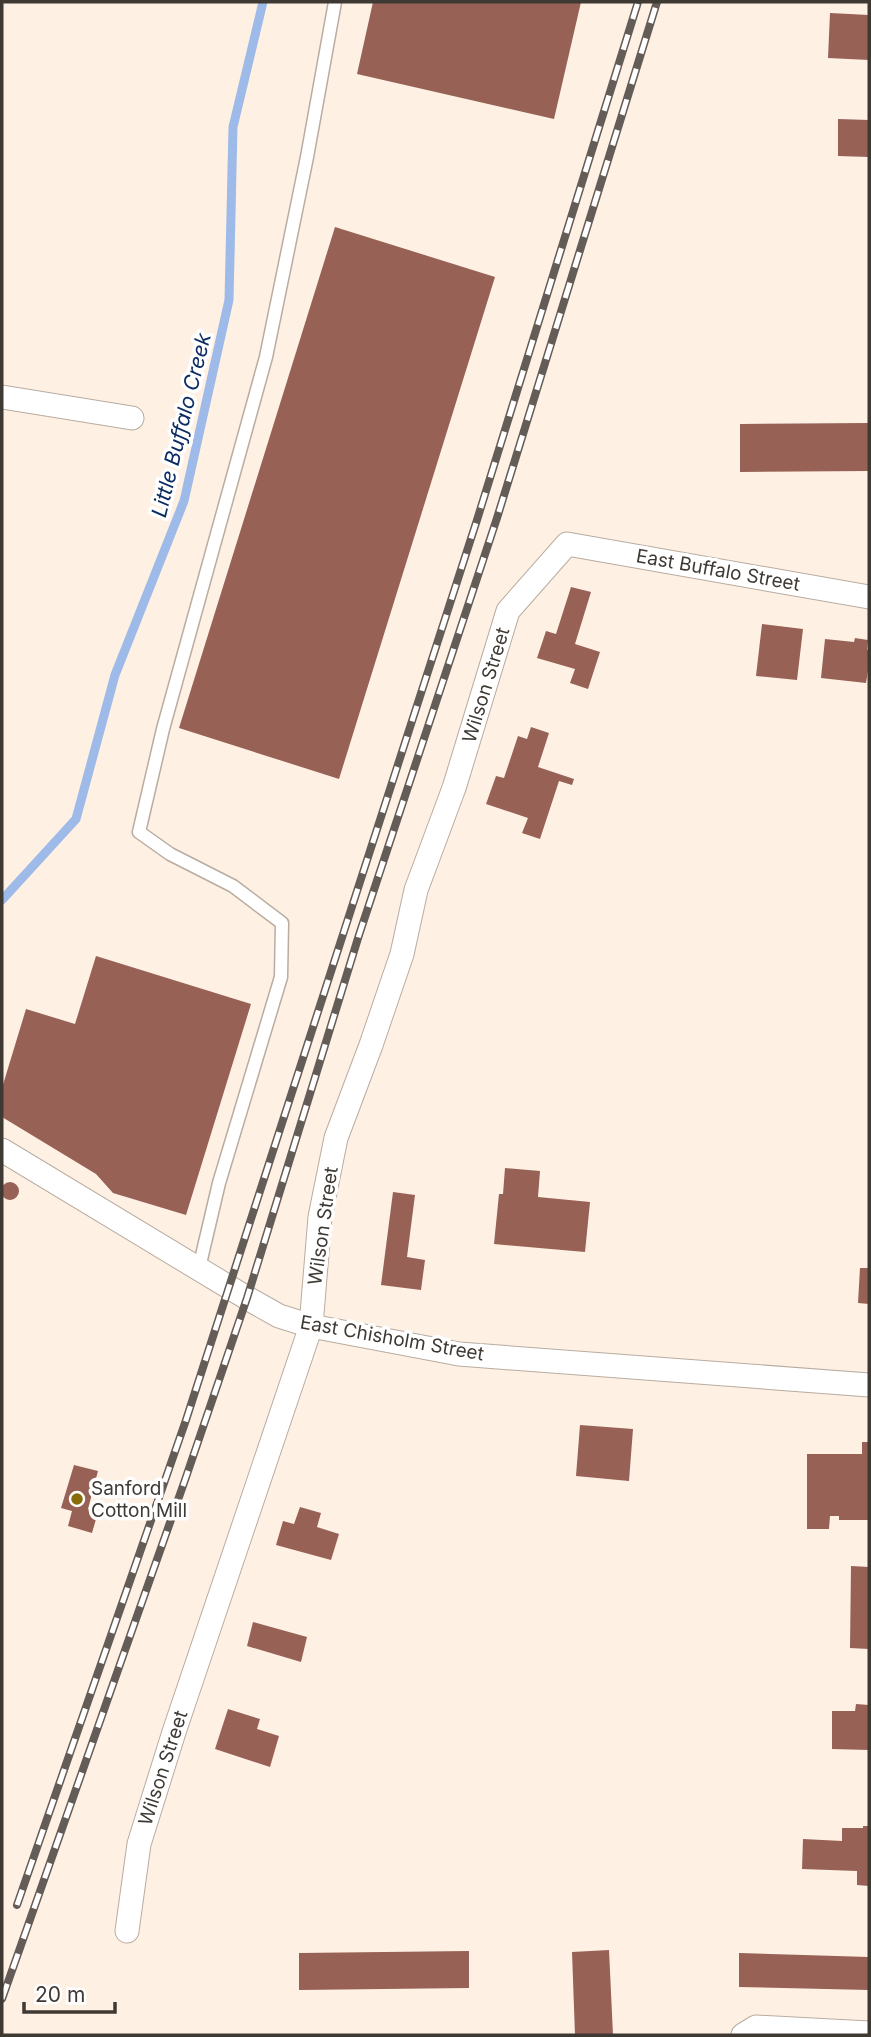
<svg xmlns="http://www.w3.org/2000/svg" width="871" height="2037" font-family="Inter,sans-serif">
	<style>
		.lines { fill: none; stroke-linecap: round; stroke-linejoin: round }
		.stream { stroke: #9ebae8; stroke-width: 9 }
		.building { fill: #976156 }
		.lane-casing { stroke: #b9aca0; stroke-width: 15 }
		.street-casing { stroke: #b9aca0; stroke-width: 25 }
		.lane { stroke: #fff; stroke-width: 12 }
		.street { stroke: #fff; stroke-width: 23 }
		.rail-casing { stroke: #645c56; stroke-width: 8 }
		.rail { stroke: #fff; stroke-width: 5; stroke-dasharray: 16; stroke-linecap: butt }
		.poi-dot { fill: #886c0a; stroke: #fff; stroke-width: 2.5 }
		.labels { text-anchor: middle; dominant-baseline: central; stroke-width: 7; stroke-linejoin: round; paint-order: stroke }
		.street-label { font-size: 19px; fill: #3f3934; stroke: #fff }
		.poi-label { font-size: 19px; fill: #3f3934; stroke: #fff; text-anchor: start }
		.water-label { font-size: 21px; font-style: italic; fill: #0c2c62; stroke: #fff }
	</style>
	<rect width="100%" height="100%" fill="#fef0e3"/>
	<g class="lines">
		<path class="stream" d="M2,900L76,819L115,675L184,501L229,300L233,127L263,2"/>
	</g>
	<path class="building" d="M373,2H581L554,119L357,74Z
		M830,13L869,15V60L828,58Z
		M838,119L869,120V157L838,156Z
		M335,227L495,277L339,779L179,728Z
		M869,423V471L740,472V424Z
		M571,587L591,592L575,644L600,652L588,689L570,683L575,669L537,658L546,631L556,634Z
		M762,624L803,629L797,680L756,676Z
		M855,638L868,640L867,650H869V665L866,683L821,678L825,639L854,642Z
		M531,727L549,733L538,767L574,779L572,785L559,781L540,839L522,833L528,818L486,804L496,776L504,778L518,736L527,739Z
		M96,956L251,1004L186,1215L113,1193L96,1174L2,1117V1088L26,1009L75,1024Z
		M505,1168L540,1171L538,1197L590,1202L585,1252L494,1244L499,1194H503Z
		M1 1191a9 9 0 1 1 18 0a9 9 0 1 1-18 0Z
		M393,1192L415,1195L407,1257L425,1260L421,1290L381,1285Z
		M860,1268H869V1304L858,1303Z
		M580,1425L633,1429L629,1481L576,1476Z
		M862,1442H869V1520H839V1516H830L829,1529H807V1454H862Z
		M74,1465L98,1471L88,1509L98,1512L92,1533L68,1526L72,1511L61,1508Z
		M300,1507L321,1513L317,1527L339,1534L331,1560L276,1545L283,1521L294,1524Z
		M851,1566L869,1567V1649L850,1648Z
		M253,1622L307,1637L301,1662L247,1646Z
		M856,1704L869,1705V1750L832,1749V1711H855Z
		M228,1709L260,1719L257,1729L279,1736L270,1767L215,1749Z
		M863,1826H869V1886L857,1885V1871L802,1869L803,1839L842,1841V1828H863Z
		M609,1950L613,2035H575L572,1952Z
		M469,1951V1988L299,1990V1953Z
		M739,1953L869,1957V1990L739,1987Z"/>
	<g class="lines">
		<g class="lane-casing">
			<path id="lane" d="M199,1268L219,1183L281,977L282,923L233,886L170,854L139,832L163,729L266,357L307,157L335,2"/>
		</g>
		<g class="street-casing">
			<path id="street" d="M2,397L132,418
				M2,1150L247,1298L279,1316L311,1326L459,1354L869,1385
				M127,1931L139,1844L174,1732L311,1326L320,1217L336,1138L371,1045L402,954L416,890L454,788L508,611L567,544L869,597
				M743,2035L756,2027L869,2033"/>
		</g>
		<use href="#lane" class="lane"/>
		<use href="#street" class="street"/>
		<g class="rail-casing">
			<path id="rail" d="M17,1905L186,1420L477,520L638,2
				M2,1999L185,1480L247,1298L359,935L497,518L657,2"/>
		</g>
		<use href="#rail" class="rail"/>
	</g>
	<circle class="poi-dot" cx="77" cy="1499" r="7"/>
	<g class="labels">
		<g class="street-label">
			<text transform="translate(718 570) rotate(10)">East Buffalo Street</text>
			<text transform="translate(486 685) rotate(-73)">Wilson Street</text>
			<text transform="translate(323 1226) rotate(-82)">Wilson Street</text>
			<text transform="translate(392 1338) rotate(10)">East Chisholm Street</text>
			<text transform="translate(163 1768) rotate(-72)">Wilson Street</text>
		</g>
		<g class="poi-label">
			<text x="91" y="1488">Sanford<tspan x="91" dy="22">Cotton Mill</tspan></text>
		</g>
		<g class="water-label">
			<text transform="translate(181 425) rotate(-76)">Little Buffalo Creek</text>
		</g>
	</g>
	<rect width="871" height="2037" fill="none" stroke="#3f3934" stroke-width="7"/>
	<path d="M24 2002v10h91v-10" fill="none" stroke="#3f3934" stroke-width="3.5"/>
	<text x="35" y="2002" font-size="21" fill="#3f3934" stroke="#ffffff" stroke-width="5" paint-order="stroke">20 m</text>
</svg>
